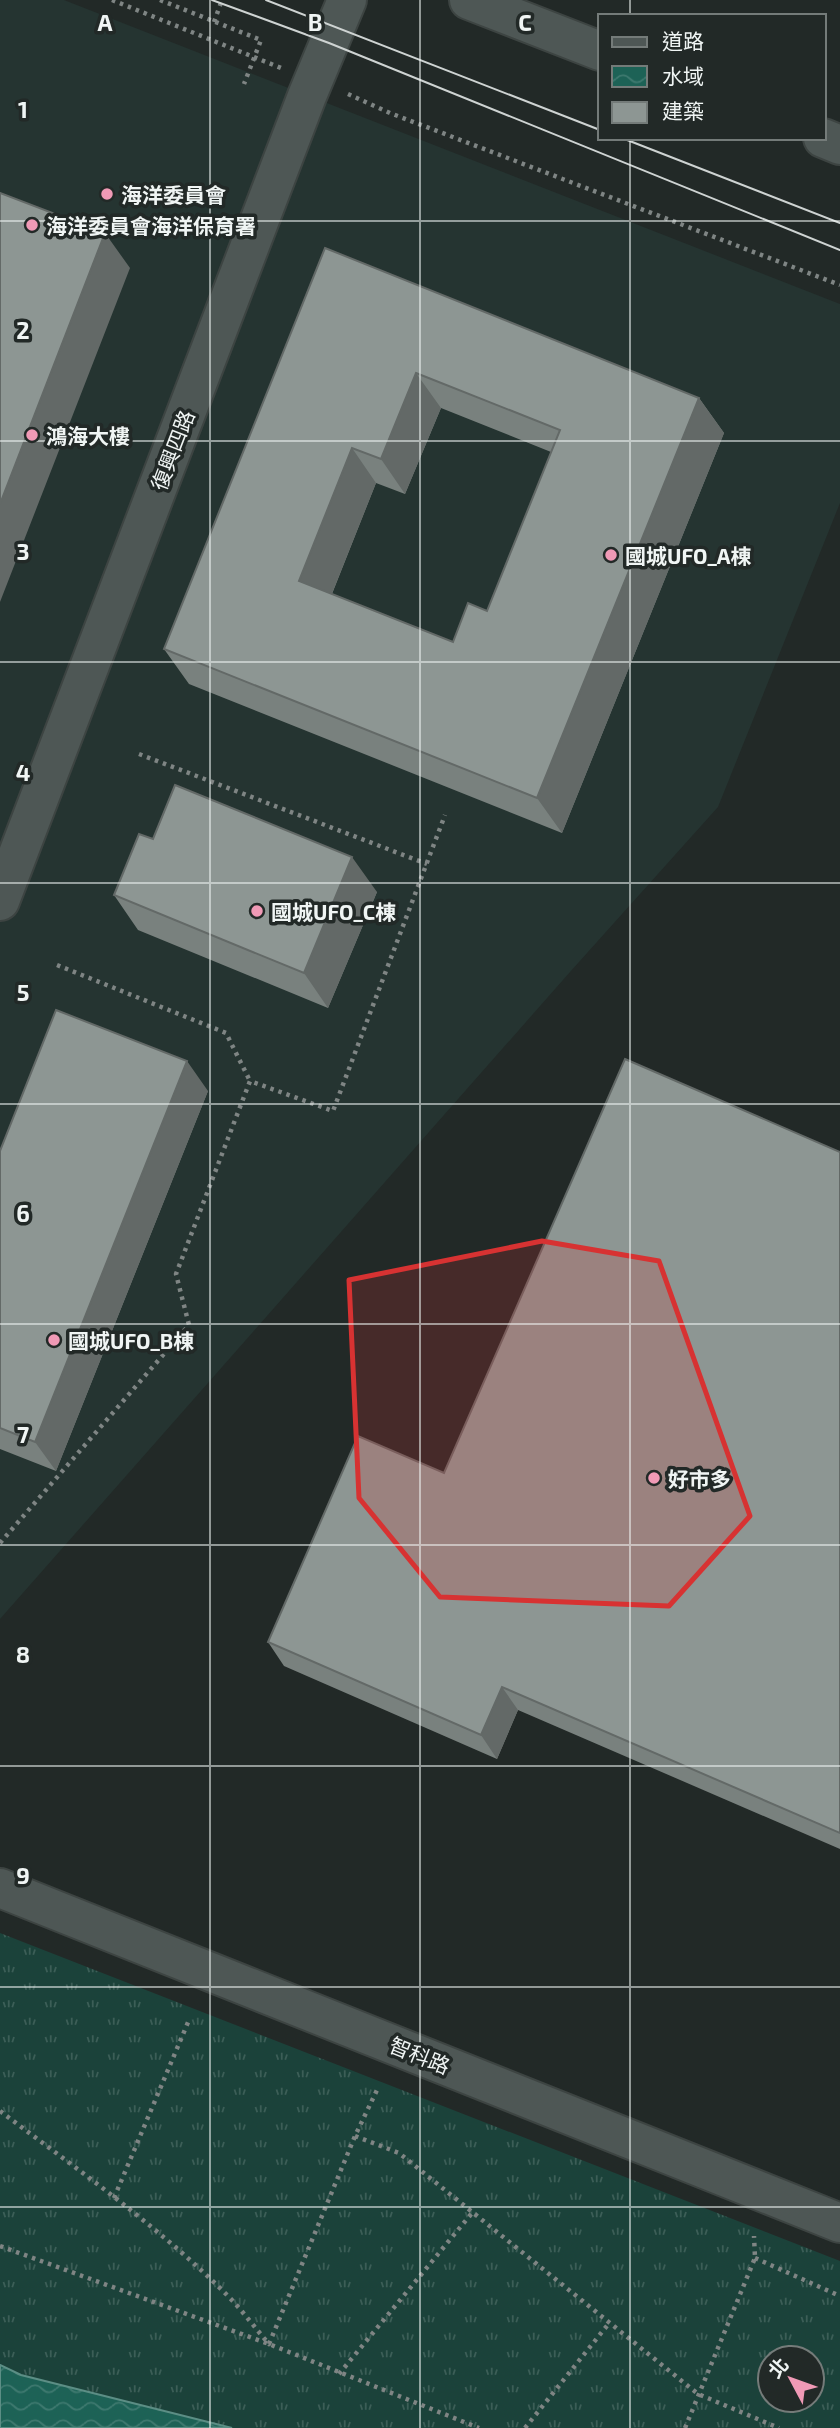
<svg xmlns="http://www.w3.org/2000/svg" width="840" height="2428" font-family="'Exo 2','Noto Sans TC',sans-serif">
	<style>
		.built { fill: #253431 }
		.grass { fill: url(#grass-tufts); fill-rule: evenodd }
		.water { fill: url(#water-waves); stroke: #5c8e85; stroke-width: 2 }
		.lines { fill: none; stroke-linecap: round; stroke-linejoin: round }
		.street-casing { stroke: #3d4442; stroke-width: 42 }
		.secondary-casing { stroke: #3d4442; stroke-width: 42 }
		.path { stroke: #7f8584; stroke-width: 4.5; stroke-dasharray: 3.5 5; stroke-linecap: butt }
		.street { stroke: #4e5755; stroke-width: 38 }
		.secondary { stroke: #4e5755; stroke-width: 38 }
		.tram { stroke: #ced3d2; stroke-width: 2 }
		.wall { fill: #79817e; fill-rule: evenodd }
		.shaded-wall { fill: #636967 }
		.building { fill: #8d9693; stroke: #636967; stroke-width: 2; fill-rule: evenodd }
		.marked { fill: #d73232; fill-opacity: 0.2; stroke: #d73232; stroke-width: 5; stroke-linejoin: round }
		.grid { fill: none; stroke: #f0f5f4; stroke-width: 2; stroke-opacity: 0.55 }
		.poi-dot { fill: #f09ab6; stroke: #222927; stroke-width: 2.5 }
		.labels { text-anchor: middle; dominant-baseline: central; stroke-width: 7; stroke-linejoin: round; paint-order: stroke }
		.poi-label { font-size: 21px; font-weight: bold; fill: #f0f5f4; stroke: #222927; text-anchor: start }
		.street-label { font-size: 21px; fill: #f0f5f4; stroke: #222927 }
		.grid-label { font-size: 23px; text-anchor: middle; font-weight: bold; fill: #f0f5f4; stroke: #222927; stroke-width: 7; stroke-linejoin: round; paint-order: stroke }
	</style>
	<defs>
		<pattern id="grass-tufts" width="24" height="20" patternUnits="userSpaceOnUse" patternTransform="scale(1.75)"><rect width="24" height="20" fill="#1b423a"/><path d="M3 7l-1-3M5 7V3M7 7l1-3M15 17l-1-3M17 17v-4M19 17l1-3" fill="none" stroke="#3c5e57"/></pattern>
		<pattern id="water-waves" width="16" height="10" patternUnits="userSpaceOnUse" patternTransform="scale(1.75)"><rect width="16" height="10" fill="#1d6256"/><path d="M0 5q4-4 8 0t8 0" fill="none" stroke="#3e796f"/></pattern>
	</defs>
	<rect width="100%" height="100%" fill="#222927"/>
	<path class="built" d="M0,0H64L840,304V503L718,807L570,972L0,1619Z"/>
	<path class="grass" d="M0,1933L840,2261V2428H232L21,2375L0,2365ZM770,2358H812V2400H770Z"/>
	<path class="water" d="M0,2365L21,2375L232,2428H0Z"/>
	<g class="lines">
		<g class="street-casing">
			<path id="street" d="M0,1888L840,2223"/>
		</g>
		<g class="secondary-casing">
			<path id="secondary" d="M469,0L600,51
				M823,138L840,145
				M0,901L307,96L347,0"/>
		</g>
		<path class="path" d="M112,0L281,68
			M160,0L261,40L244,84
			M214,22L222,0
			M348,94L390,113L840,285
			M139,754L427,864
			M57,965L226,1033L250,1081
			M0,1543L189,1325L176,1274L250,1081L333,1111L445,815
			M0,2111C77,2169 158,2226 227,2295C242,2310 255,2328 269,2344L355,2136L377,2090
			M355,2136L399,2153L698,2394L779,2428
			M114,2198L189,2020
			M0,2246L269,2344L479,2428
			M755,2258L840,2296
			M339,2374L472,2213
			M525,2428L610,2322
			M685,2428L755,2258L754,2236"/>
		<use href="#street" class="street"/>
		<use href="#secondary" class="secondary"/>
		<path class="tram" d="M212,0L329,43L840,250
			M266,0L600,130
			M622,138L840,223"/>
	</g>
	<path class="wall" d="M325,248L699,398L724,433L562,833L189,684L164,649ZM441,408L551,452L487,611L453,642L332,594L376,483L405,494Z
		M153,839L377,892L328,1008L138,930L114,895Z
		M208,1091L56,1471L0,1449V1151Z
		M840,1152V1849L518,1710L497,1759L284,1666L268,1642L444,1473Z"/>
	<path class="shaded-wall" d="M105,233L130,268L0,602V504Z
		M416,373L441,408L405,494L381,459Z
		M699,398L724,433L562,833L537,798Z
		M352,448L376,483L323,616L299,581Z
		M352,857L377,892L328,1008L304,973Z
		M187,1061L208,1091L56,1471L35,1442Z
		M502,1687L518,1710L497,1759L481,1735Z"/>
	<path class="building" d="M0,193L105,233L0,504Z
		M325,248L699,398L537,798L164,649ZM416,373L560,430L487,611L468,603L453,642L299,581L352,448L381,459Z
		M175,785L352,857L304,973L114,895L139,834L153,839Z
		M56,1010L187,1061L35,1442L0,1428V1151Z
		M625,1059L840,1152V1833L502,1687L481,1735L268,1642L358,1436L444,1473Z"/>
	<path class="marked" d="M542,1241L659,1261L750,1516L669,1606L440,1597L359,1498L349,1280Z"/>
	<path class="grid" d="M210,0V2428M420,0V2428M630,0V16M630,138V2428M0,221H840M0,441H840M0,662H840M0,883H840M0,1104H840M0,1324H840M0,1545H840M0,1766H840M0,1987H840M0,2207H840"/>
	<g class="poi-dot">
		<circle cx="107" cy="194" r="7"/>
		<circle cx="32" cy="225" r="7"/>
		<circle cx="32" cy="435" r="7"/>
		<circle cx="611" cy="555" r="7"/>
		<circle cx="257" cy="911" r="7"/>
		<circle cx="54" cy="1340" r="7"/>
		<circle cx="654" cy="1478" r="7"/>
	</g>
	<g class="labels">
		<g class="poi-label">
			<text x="121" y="194">海洋委員會</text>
			<text x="46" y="225">海洋委員會海洋保育署</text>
			<text x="46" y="435">鴻海大樓</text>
			<text x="625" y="555">國城UFO_A棟</text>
			<text x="271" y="911">國城UFO_C棟</text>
			<text x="68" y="1340">國城UFO_B棟</text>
			<text x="668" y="1478">好市多</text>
		</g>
		<g class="street-label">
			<text transform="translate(172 450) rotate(-69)">復興四路</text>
			<text transform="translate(420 2055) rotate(22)">智科路</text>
		</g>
	</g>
	<g class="grid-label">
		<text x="105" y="31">A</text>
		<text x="315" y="31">B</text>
		<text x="525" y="31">C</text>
		<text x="23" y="118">1</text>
		<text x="23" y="339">2</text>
		<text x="23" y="560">3</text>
		<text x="23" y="781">4</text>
		<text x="23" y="1001">5</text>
		<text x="23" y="1222">6</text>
		<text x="23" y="1443">7</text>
		<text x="23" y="1663">8</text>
		<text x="23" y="1884">9</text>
	</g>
	<rect x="598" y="14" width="228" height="126" fill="#222927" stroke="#747b79" stroke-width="2"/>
	<rect x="612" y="37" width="35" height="10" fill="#4e5755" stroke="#747b79" stroke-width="2"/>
	<text x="662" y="49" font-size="21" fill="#f0f5f4">道路</text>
	<rect x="612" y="66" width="35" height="21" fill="url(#water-waves)" stroke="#747b79" stroke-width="2"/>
	<text x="662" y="84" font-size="21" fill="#f0f5f4">水域</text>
	<rect x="612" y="102" width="35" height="21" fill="#8d9693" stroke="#747b79" stroke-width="2"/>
	<text x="662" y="119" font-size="21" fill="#f0f5f4">建築</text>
	<g transform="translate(791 2379) rotate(311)"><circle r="33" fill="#222927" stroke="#747b79" stroke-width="2"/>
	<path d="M0-5L12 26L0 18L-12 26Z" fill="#f09ab6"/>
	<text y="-10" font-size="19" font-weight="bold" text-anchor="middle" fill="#f0f5f4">北</text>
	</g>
</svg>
